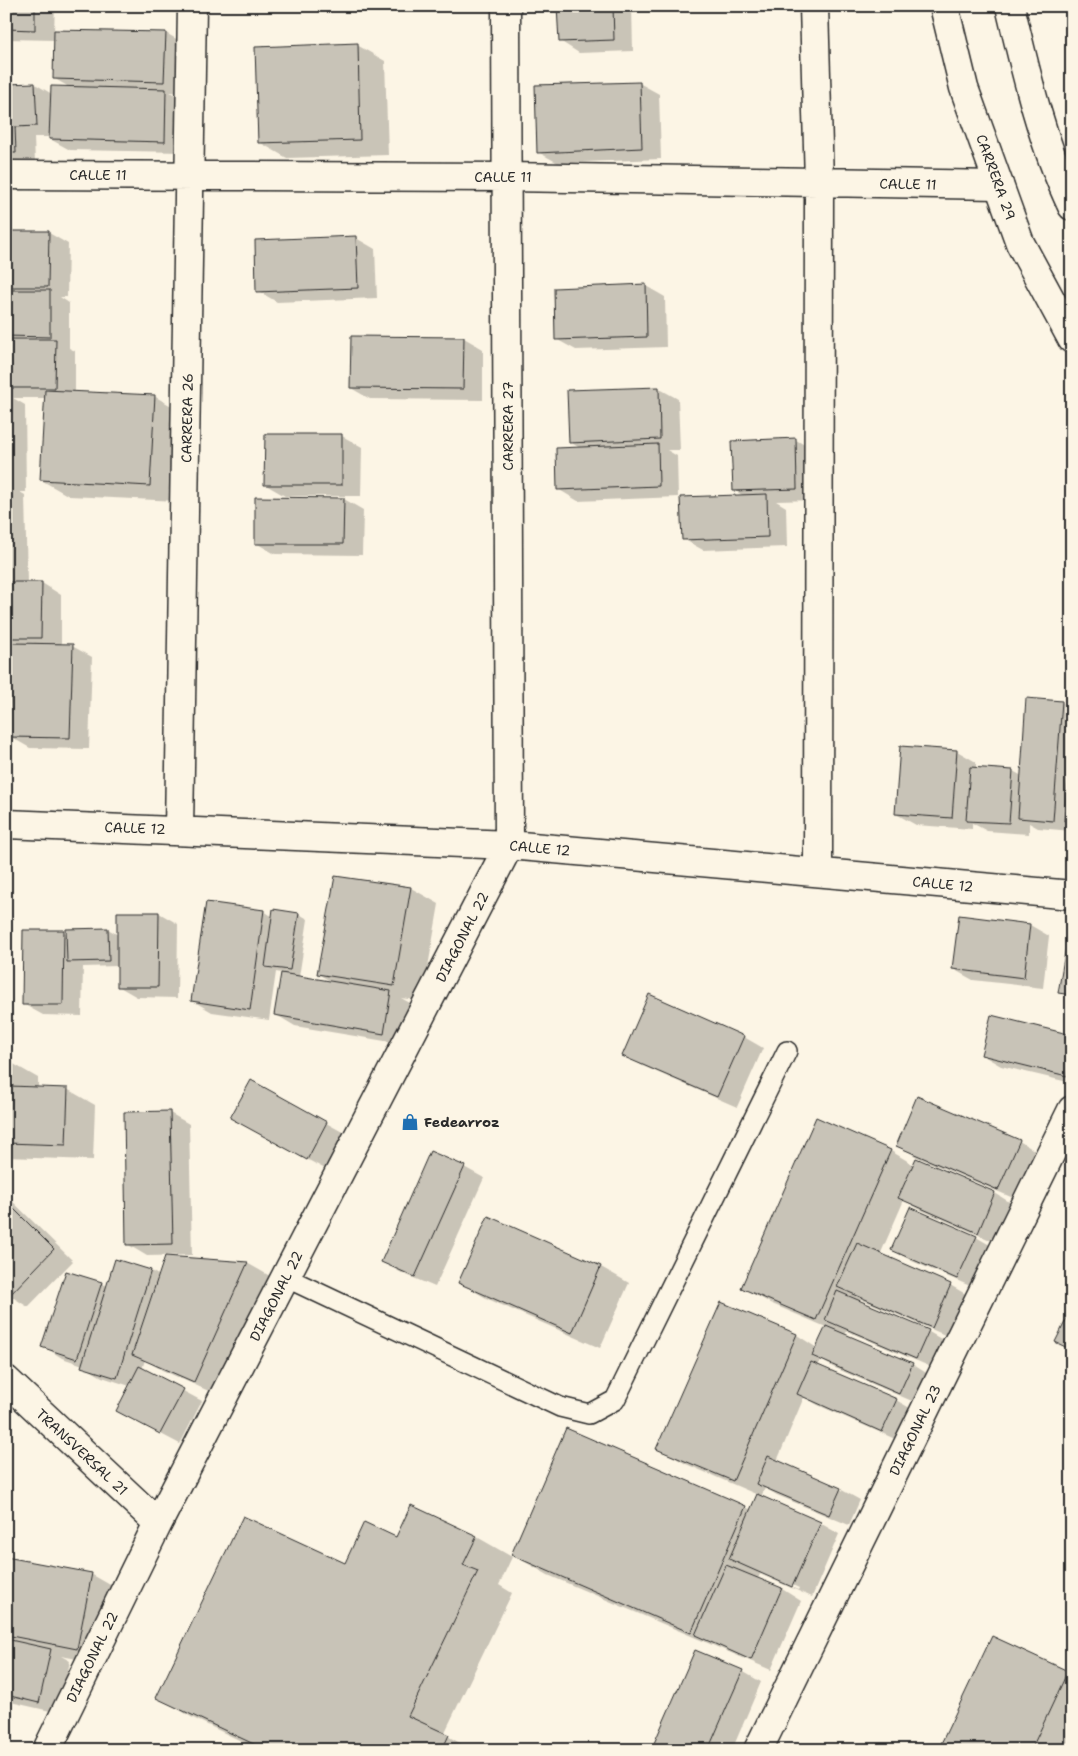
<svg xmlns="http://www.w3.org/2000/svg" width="1078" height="1756" font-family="'Shantell Sans',sans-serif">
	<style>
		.shadow { fill: #0003; fill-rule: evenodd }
		.building { fill: #c8c3b7; stroke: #2b2b2b }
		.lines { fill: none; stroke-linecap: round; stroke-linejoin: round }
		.lane-casing { stroke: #2b2b2b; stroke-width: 22 }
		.street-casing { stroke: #2b2b2b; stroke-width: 31 }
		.secondary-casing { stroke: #2b2b2b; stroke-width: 31 }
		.lane { stroke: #fcf5e5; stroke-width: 19 }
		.street { stroke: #fcf5e5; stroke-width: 28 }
		.secondary { stroke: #fcf5e5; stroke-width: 28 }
		.labels { text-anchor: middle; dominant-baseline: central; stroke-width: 4.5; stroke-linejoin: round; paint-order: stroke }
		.street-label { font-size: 14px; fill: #2b2b2b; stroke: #fcf5e5 }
		.poi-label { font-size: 14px; font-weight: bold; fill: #2b2b2b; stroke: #fcf5e5; text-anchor: start }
	</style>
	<rect width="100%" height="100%" fill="#fcf5e5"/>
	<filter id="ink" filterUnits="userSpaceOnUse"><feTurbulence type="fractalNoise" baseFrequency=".02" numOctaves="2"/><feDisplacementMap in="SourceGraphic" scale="10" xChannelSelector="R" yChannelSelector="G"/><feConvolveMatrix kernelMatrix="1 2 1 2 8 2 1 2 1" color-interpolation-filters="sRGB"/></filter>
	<g filter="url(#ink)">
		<path class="shadow" d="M6,6H55L54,31L166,33L185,44L183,93L170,92L185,101L184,152L70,150L50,139V137H34L35,163L6,164V85L35,84L52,94L71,88L55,79V40L6,39Z
			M559,6H632L633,51L579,53L560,41Z
			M357,45L385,61L388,155L287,158L259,142Z
			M639,83L659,94L661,159L558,163L538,152Z
			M6,232L49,233L68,244L67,297H60L69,303V348L75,351V392L154,396L182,412L178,501L69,496L41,480L46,398H13L25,405L26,492H20L25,495L27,583H42L61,595V645L72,646L92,657L89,749L30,748L11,737V746H6V652L13,656V648H6Z
			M356,238L375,249L377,298L277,302L258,291Z
			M646,286L665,297L666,347L576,350L556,339Z
			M464,338L483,349V400L370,399L351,388Z
			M658,388L678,399L680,450H667L677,456L678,497L578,501L558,489L580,448L570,442Z
			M266,436H342L362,447L361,496H285L266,485Z
			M796,440L815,451L816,500L776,501L786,507L787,547L703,550L683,539L744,496L734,490Z
			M344,499L363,510L362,555L275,554L256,543Z
			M1062,702L1072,708V831L1038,828L1029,823V834L987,831L972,823V829L916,825L896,814L957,751L976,762V769L1013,771L1022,776Z
			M411,888L439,904L422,1001L401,998L410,1003L403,1044L295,1026L275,1014L282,973L276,972L269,1020L212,1012L193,1001L207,903L264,911L273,917L299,914L308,919L299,977L334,983L318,974Z
			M159,913L178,924L177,998L137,997L118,986V966L83,967L82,1016L43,1015L23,1004L64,932L67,934V931L108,929L118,935Z
			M1030,925L1049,936L1043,988L973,980L953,969Z
			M1072,943V999L1060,992Z
			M649,996L744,1037L763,1048L737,1107L643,1066L623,1055Z
			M1072,1036V1083L1001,1066L982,1055Z
			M6,1062H10L38,1078V1088L67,1089L95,1105L93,1160L6,1157Z
			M252,1082L346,1134L327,1170L251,1129Z
			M918,1098L1019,1141L1039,1153L1018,1200L917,1157L898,1145Z
			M170,1113L189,1124L192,1255L147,1256L127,1244Z
			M816,1119L891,1151L914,1165L917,1159L995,1193L1014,1205L997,1243L919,1209L904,1200L880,1255L950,1285L969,1296L952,1338L861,1299L860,1302L929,1332L948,1343L936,1369L847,1331L845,1335L912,1364L931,1376L919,1404L833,1367L821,1360L818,1366L896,1400L915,1411L902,1442L818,1405L804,1397L777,1461L840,1489L860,1500L849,1525L777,1495L765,1488L761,1497L820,1523L839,1534L812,1597L760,1574L758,1579L782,1589L801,1601L771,1670L548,1575L513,1555L567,1429L752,1510L758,1495L686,1464L658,1448L721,1303L797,1335L817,1348L826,1327L770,1303L743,1287ZM761,1571L799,1588L798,1590L761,1574Z
			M464,1167L484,1178L435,1287L402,1273L383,1262Z
			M6,1195L73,1261L28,1307L6,1293Z
			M488,1218L601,1267L629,1283L600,1348L488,1299L460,1283Z
			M976,1237L995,1248L977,1289L912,1261L892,1250Z
			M116,1261L151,1271L160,1276L247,1263L275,1279L222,1397L162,1370L145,1360L142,1369L202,1401L180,1444L117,1411L130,1386L102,1377L83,1366V1365L62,1358L43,1346L102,1283L108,1287Z
			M412,1507L477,1537L512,1557L499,1585L512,1593L444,1734L472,1750H260L193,1718L158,1697L345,1565L396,1539Z
			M6,1558L91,1574L119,1590L105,1664L61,1656L70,1661L59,1713L6,1701Z
			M993,1637L1072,1674V1739L1067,1750H939Z
			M742,1671L761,1682L732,1750H653Z"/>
		<path class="building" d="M6,6H35V30L6,29Z
			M557,6H613L614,40L559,42Z
			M54,30L166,32L164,82L53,79Z
			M358,43L360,140L258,143L255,47Z
			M640,82L642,148L537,153L535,85Z
			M35,83L37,126L15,127L16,153H6V84Z
			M51,86L166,89L165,142L49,139Z
			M6,231H49L48,287H6Z
			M356,236L358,288L256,292L255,240Z
			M646,284L647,337L555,340L554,288Z
			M6,290H50V337L6,336Z
			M351,336L464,337L463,389L350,388Z
			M6,339H56L55,388H6Z
			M659,387L660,439L569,443L567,390Z
			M45,390L155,395L150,486L40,480Z
			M265,434H342V485H264Z
			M796,438L797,489L733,491L731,441Z
			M6,441H7L6,482Z
			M658,444L659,486L557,490L556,448Z
			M767,494L768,537L682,540L680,497Z
			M255,497L344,498L343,544H255Z
			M6,500L8,579H6Z
			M6,582H42L41,638H6Z
			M12,643L73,644L70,738L9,737Z
			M1026,698L1062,701L1053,821L1018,818Z
			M1072,721V821H1064Z
			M900,746L957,750L952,818L895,814Z
			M970,767L1013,770L1009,823L966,821Z
			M335,876L411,887L394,986L317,974Z
			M206,902L264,910L250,1010L191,1001Z
			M273,909L299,913L290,970L265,967Z
			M117,912H159L158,987H117Z
			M959,915L1030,924L1024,978L952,969Z
			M108,928L109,961L67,962L66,929Z
			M23,930H64L63,1005H22Z
			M1067,941H1072V995L1058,993Z
			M281,973L391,991L384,1034L274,1015Z
			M649,994L744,1036L717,1097L622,1056Z
			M991,1015L1072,1035V1056L1067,1076L981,1055Z
			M6,1060H10L9,1086L68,1088L66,1145L6,1143Z
			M251,1080L327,1122L307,1160L230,1118Z
			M917,1096L1020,1140L998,1190L896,1146Z
			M170,1111L173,1244L126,1245L124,1112Z
			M816,1117L891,1150L816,1320L741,1288Z
			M430,1151L465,1166L415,1277L381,1262Z
			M916,1158L995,1192L978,1233L898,1198Z
			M6,1201L54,1249L8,1297L6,1295Z
			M910,1207L977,1236L957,1279L891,1250Z
			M488,1216L601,1266L572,1333L458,1283Z
			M857,1243L951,1284L932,1328L837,1287Z
			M165,1256L248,1262L194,1382L132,1355Z
			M115,1259L151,1270L117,1378L81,1367Z
			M66,1271L102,1282L77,1359L41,1347Z
			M837,1291L929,1330L916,1359L825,1320Z
			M721,1302L797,1334L733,1481L656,1449Z
			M1072,1308V1350L1055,1342Z
			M826,1326L913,1363L899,1394L812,1356Z
			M811,1362L897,1399L882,1432L797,1394Z
			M139,1366L184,1389L160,1434L116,1411Z
			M566,1428L746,1506L691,1633L511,1555Z
			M768,1456L841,1488L829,1515L756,1484Z
			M757,1494L821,1522L792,1587L729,1559Z
			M411,1505L477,1536L463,1565L478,1571L408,1716L449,1735L442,1750H259L260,1747L156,1698L243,1516L345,1563L364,1522L396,1537Z
			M6,1557L92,1573L77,1649L6,1635Z
			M726,1565L782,1588L751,1660L695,1635Z
			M992,1636L1068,1671L1031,1750H938Z
			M6,1639L51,1649L39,1703L6,1695Z
			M695,1650L743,1670L708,1750H651Z"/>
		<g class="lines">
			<g class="lane-casing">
				<path id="lane" d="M285,1277L560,1407L589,1414L615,1400L787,1051"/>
			</g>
			<g class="street-casing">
				<path id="street" d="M814,6L819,182L818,872
					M6,175L507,177L999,185
					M6,824L509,845L1072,895
					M179,830L192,6
					M6,1380L158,1523
					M47,1750L158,1523L509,845L506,6
					M758,1750L1072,1110"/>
			</g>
			<g class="secondary-casing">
				<path id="secondary" d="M944,6L964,88L1020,243L1072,339
					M1010,6C1026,74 1042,143 1072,206"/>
			</g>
			<use href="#lane" class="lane"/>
			<use href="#street" class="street"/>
			<use href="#secondary" class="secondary"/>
		</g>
	</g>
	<defs>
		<g id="shop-bare" transform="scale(1.35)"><path d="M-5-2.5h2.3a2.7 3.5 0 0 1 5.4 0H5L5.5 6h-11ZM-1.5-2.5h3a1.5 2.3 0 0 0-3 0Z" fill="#1f6fb2" stroke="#fcf5e5" stroke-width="2.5" paint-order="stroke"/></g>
	</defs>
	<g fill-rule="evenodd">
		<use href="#shop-bare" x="410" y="1122"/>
	</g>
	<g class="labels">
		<g class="street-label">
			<text x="98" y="175">CALLE 11</text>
			<text x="503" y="177">CALLE 11</text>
			<text transform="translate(996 177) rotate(70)">CARRERA 29</text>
			<text transform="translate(908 184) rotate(1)">CALLE 11</text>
			<text transform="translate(187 418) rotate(-89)">CARRERA 26</text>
			<text transform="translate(508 426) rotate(-90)">CARRERA 27</text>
			<text transform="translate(135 828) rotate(2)">CALLE 12</text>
			<text transform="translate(540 848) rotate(5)">CALLE 12</text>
			<text transform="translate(943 884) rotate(5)">CALLE 12</text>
			<text transform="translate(462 937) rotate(-63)">DIAGONAL 22</text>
			<text transform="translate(276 1296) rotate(-63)">DIAGONAL 22</text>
			<text transform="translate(915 1430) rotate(-64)">DIAGONAL 23</text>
			<text transform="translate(82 1452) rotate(43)">TRANSVERSAL 21</text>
			<text transform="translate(92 1657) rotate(-64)">DIAGONAL 22</text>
		</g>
		<g class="poi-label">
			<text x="424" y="1122">Fedearroz</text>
		</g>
	</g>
	<rect width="1078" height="1756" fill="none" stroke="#fcf5e5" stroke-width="25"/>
	<rect x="12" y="12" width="1053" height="1731" fill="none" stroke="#2b2b2b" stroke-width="2" filter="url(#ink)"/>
</svg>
